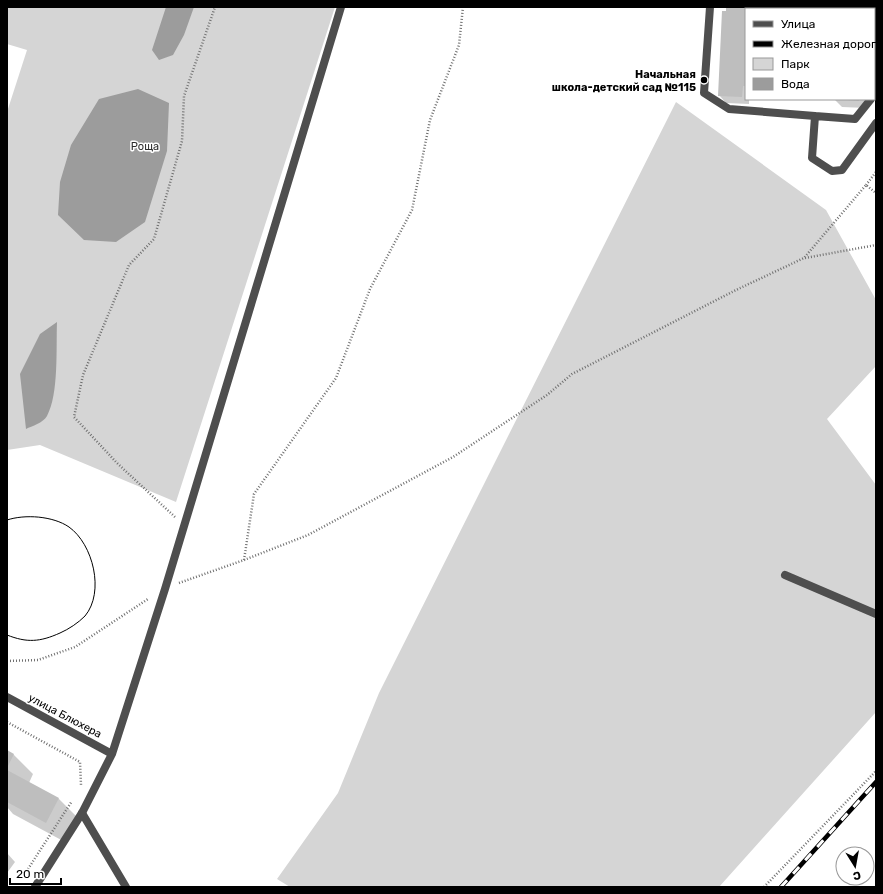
<svg xmlns="http://www.w3.org/2000/svg" width="883" height="894" font-family="Rubik,sans-serif">
	<style>
		.green { fill: #d5d5d5 }
		.water { fill: #9c9c9c }
		.shadow { fill: #0003 }
		.building { fill: #bebebe }
		.lines { fill: none; stroke-linecap: round; stroke-linejoin: round }
		.path { stroke: #707070; stroke-width: 2.5; stroke-dasharray: 1 2; stroke-linecap: butt }
		.lane { stroke: #4e4e4e; stroke-width: 8 }
		.street { stroke: #4e4e4e; stroke-width: 8 }
		.tram { stroke: #000; stroke-width: 1 }
		.rail-casing { stroke: #000; stroke-width: 4.5 }
		.rail { stroke: #fff; stroke-width: 3; stroke-dasharray: 9; stroke-linecap: butt }
		.poi-dot { fill: #000; stroke: #fff; stroke-width: 1.5 }
		.labels { text-anchor: middle; dominant-baseline: central; stroke-width: 3; stroke-linejoin: round; paint-order: stroke }
		.poi-label { font-size: 11px; font-weight: bold; fill: #000; stroke: #fff; text-anchor: end }
		.park-label { font-size: 11px; fill: #2c2c2c; stroke: #fff }
		.street-label { font-size: 11px; fill: #000; stroke: #fff }
	</style>
	<rect width="100%" height="100%" fill="#fff"/>
	<path class="green" d="M7,7H335L176,502L40,445L7,450V112L27,50L7,44Z
		M676,102L826,210L876,300V366L827,419L876,485V712L719,887H290L277,879L338,793L379,693Z"/>
	<path class="water" d="M166,7H194L184,35L173,55L159,60L152,50Z
		M138,89L169,103L167,151L145,222L116,242L84,240L58,215L60,182L71,145L99,99Z
		M57,322C56,348 59,394 47,416C43,423 32,426 26,429L20,374L40,334Z"/>
	<path class="shadow" d="M727,7H777L776,9H746V99H749V104L726,103L719,95Z
		M816,7H867V9H816Z
		M834,99H866V108L842,107Z
		M7,751L14,755L33,774L29,783L59,799L78,818L65,842L13,814L7,807Z
		M7,853L15,862L7,873Z"/>
	<path class="building" d="M726,7H769V9H746V86H743L742,97L718,96L722,11H726Z
		M815,7H860V9H815Z
		M848,99H859V101L848,100Z
		M7,750L14,754L7,768Z
		M7,770L59,798L46,823L7,802Z"/>
	<g class="lines">
		<path class="path" d="M866,185L876,172
			M805,258L876,245
			M175,517L117,463L74,417L83,375L129,265L154,239L182,141L184,96L215,7
			M244,560L308,535L453,457L547,395L572,374L736,290L804,258L866,185L876,193
			M179,583L244,560L254,494L336,378L370,289L412,210L430,120L459,45L463,7
			M7,661L38,660L75,647L148,599
			M7,722L80,762L81,785
			M28,869L72,801
			M764,887L876,771"/>
		<path class="lane" d="M710,7L704,93L729,109L815,116
			M874,87L876,64
			M871,99L855,119L815,116L812,158L832,171L842,170L876,123
			M82,813L126,887"/>
		<path class="street" d="M785,575L876,614
			M7,697L112,754
			M35,887L82,813L112,754L165,589L341,7"/>
		<path class="tram" d="M7,520C25,514 53,516 69,527C93,544 105,592 85,616C78,623 69,629 60,633C40,642 27,643 7,635"/>
		<g class="rail-casing">
			<path id="rail" d="M781,887L876,782"/>
		</g>
		<use href="#rail" class="rail"/>
	</g>
	<circle class="poi-dot" cx="704" cy="80" r="4"/>
	<g class="labels">
		<g class="poi-label">
			<text x="696" y="74">Начальная<tspan x="696" dy="13">школа-детский сад №115</tspan></text>
		</g>
		<g class="park-label">
			<text x="145" y="146">Роща</text>
		</g>
		<g class="street-label">
			<text transform="translate(65 716) rotate(28)">улица Блюхера</text>
		</g>
	</g>
	<rect width="883" height="894" fill="none" stroke="#000000" stroke-width="16"/>
	<rect x="745" y="8" width="130" height="92" fill="#ffffff" stroke="#999999"/>
	<rect x="753" y="21" width="20" height="6" fill="#4e4e4e" stroke="#999999"/>
	<text x="781" y="28" font-size="12" fill="#000000">Улица</text>
	<rect x="753" y="41" width="20" height="6" fill="#000000" stroke="#999999"/>
	<text x="781" y="48" font-size="12" fill="#000000">Железная дорога</text>
	<rect x="753" y="58" width="20" height="12" fill="#d5d5d5" stroke="#999999"/>
	<text x="781" y="68" font-size="12" fill="#000000">Парк</text>
	<rect x="753" y="78" width="20" height="12" fill="#9c9c9c" stroke="#999999"/>
	<text x="781" y="88" font-size="12" fill="#000000">Вода</text>
	<g transform="translate(855 866) rotate(169)"><circle r="19" fill="#ffffff" stroke="#999999"/>
	<path d="M0-3L7 15L0 10L-7 15Z" fill="#000000"/>
	<text y="-6" font-size="11" font-weight="bold" text-anchor="middle" fill="#000000">С</text>
	</g>
	<path d="M10 878v6h51v-6" fill="none" stroke="#000000" stroke-width="2"/>
	<text x="16" y="878" font-size="12" fill="#000000" stroke="#ffffff" stroke-width="3" paint-order="stroke">20 m</text>
</svg>
